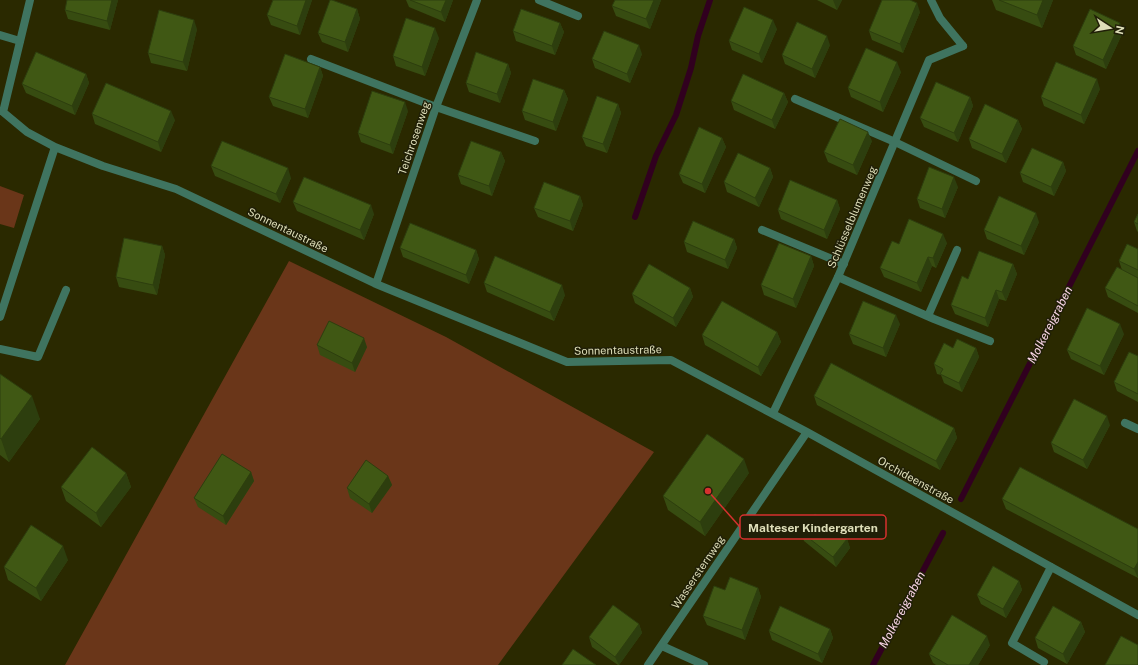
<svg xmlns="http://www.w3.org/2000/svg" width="1138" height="665" font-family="'Public Sans',sans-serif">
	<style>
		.green { fill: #6a3619 }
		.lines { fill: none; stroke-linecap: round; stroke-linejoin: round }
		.stream { stroke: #31001f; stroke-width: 6 }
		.lane { stroke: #3f7460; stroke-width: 8 }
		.street { stroke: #3f7460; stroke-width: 8 }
		.wall { fill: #374c11 }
		.shaded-wall { fill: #2d3e0e }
		.building { fill: #405814; stroke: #2d3e0e }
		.labels { text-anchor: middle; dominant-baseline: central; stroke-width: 3; stroke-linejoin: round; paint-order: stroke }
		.street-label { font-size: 11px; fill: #dedeb9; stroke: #201f07 }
		.water-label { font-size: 12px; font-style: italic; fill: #fbd6e8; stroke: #201f07 }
		.leader { fill: none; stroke: #d6312f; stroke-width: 1.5 }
		.callout-dot { fill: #d6312f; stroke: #201f07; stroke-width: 1.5 }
		.callout { fill: #201f07; stroke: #d6312f; stroke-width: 1.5 }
		.callout-label { font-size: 12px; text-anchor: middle; font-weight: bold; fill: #dedeb9 }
	</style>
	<rect width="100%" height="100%" fill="#2a2900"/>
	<path class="green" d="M0,186L24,195L14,228L0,224Z
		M289,261L446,337L654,452L498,665H65Z"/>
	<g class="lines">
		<path class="stream" d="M635,217L656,156L676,115L691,68L698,36L710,0
			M961,499L1138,151
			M873,665L943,533"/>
		<path class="lane" d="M539,0L578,16
			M931,0L940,18L963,46
			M0,35L20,41
			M311,59L436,107L535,141
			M795,99L895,142L976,181
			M762,230L844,264
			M838,277L934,319L990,341
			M928,316L957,250
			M0,349L38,357L66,290
			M1125,423L1138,429
			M662,646L704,665
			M1044,662L1012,643L1051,567"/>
		<path class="street" d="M30,0L3,112L27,132L55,147
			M376,284L436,107L477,0
			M0,317L55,147L103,166L176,189L376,284L567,362L671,360L807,432L1138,615
			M773,413L838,277L929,60L963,46
			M648,665L807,432"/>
	</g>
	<path class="wall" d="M118,0L110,30L68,19L65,10Z
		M273,0H312L300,35L271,25L267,15Z
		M406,0H453L445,22L409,7Z
		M661,0L650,29L616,16L612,6Z
		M817,0H842L837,10Z
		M992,0H1053L1042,28L996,10Z
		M357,9L360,19L348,52L322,42L318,33Z
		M920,12L903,53L872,40L869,31Z
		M560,23L564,32L555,55L516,41L513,31Z
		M197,29L187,71L151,63L148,53Z
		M777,29L762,63L732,50L729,41Z
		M1123,32L1106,69L1076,55L1073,46Z
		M439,38L425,76L396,66L393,56Z
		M830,45L815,78L785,64L782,55Z
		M642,54L630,83L595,68L592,59Z
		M508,64L511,73L500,103L469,92L466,83Z
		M320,67L323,76L308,118L273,106L269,97Z
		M901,72L883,112L851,97L848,88Z
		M86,74L89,83L75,115L26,93L22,84Z
		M1100,89L1084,124L1044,106L1041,97Z
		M564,90L568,99L556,131L525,120L522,111Z
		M784,93L788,102L775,129L734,110L731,101Z
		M970,97L973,106L958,142L924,127L920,118Z
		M618,104L621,113L607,153L586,146L582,137Z
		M408,111L393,154L361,142L358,133Z
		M92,114L175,120L161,152L95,124Z
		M1018,120L1022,129L1006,163L972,148L969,139Z
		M722,138L726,147L705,193L683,183L679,174Z
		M872,141L857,175L828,162L824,152Z
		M501,152L505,161L492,196L461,184L458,175Z
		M1063,162L1066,171L1054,196L1023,182L1020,173Z
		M211,166L291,178L280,203L215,176Z
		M770,168L773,177L759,207L727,192L724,182Z
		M958,187L945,218L920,208L917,199Z
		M580,196L583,205L573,231L538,217L534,208Z
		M837,200L840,209L827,239L781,219L778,210Z
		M293,202L374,214L364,240L297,211Z
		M1138,214V232L1137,231L1134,222Z
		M1039,222L1024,255L987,239L984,230Z
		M734,239L737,248L728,269L687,252L684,242Z
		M947,243L936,268L932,266L921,292L884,277L880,268L899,244Z
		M162,246L165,255L157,295L119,287L116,277Z
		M400,248L476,250L479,259L469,284L403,257Z
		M1138,249V313L1108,297L1105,288L1122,270L1119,261Z
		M811,256L814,266L796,308L764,295L761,285Z
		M1013,264L1017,274L1006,301L999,299L988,327L955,314L951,305L968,279Z
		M484,283L565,295L554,321L487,292Z
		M690,288L693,297L676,327L635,303L632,294Z
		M900,324L886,357L853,344L849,334Z
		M777,332L781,342L761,376L705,345L702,335Z
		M1124,334L1104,375L1071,359L1067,350Z
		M317,345L367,347L355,372L320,355Z
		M953,348H976L979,357L962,392L944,383L941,375L937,374L934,364Z
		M1138,356V402L1117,391L1114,382Z
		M0,374L40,419L9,462L0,455Z
		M814,396L954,428L957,438L940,470L817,405Z
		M1110,425L1087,469L1054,452L1051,443Z
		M251,472L254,481L226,525L198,507L194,498Z
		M126,473L131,487L101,527L66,501L61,487Z
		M749,473L705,536L668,510L663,496Z
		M388,476L392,485L372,513L350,498L347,488Z
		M1002,499L1138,529V578L1006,509Z
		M801,532L847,539L850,548L836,567L804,541Z
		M68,560L41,601L8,580L4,567Z
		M1019,581L1022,590L1006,618L981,604L977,595Z
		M758,588L761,597L745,640L707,625L703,616L725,590Z
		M1081,622L1085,632L1067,664L1038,648L1035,638Z
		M639,624L642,633L619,665H618L592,647L589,637Z
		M830,629L833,638L822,663L772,640L769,631Z
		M990,645L978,665H936L933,663L929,654Z"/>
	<path class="shaded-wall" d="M112,0H118L110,30L107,21Z
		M306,0H312L300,35L297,26Z
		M446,0H453L445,22L441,12Z
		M654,0H661L650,29L646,19Z
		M833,0H842L837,10Z
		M1043,0H1053L1042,28L1037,15Z
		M917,3L920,12L903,53L900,44Z
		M357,9L360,19L348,52L345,42Z
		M194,20L197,29L187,71L183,62Z
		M773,20L777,29L762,63L759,54Z
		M560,23L564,32L555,55L552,46Z
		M1120,23L1123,32L1106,69L1103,60Z
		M435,28L439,38L425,76L422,67Z
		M827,36L830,45L815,78L812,69Z
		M639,45L642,54L630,83L627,74Z
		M897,62L901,72L883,112L880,102Z
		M508,64L511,73L500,103L497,94Z
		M320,67L323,76L308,118L305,109Z
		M86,74L89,83L75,115L72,106Z
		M1097,79L1100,89L1084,124L1081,115Z
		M564,90L568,99L556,131L553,122Z
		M784,93L788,102L775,129L772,120Z
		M970,97L973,106L958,142L954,133Z
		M405,102L408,111L393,154L390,145Z
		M618,104L621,113L607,153L603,144Z
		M171,111L175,120L161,152L158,142Z
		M1018,120L1022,129L1006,163L1002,154Z
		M868,132L872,141L857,175L853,165Z
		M722,138L726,147L705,193L702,184Z
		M501,152L505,161L492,196L489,186Z
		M1063,162L1066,171L1054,196L1051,187Z
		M288,168L291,178L280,203L276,194Z
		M770,168L773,177L759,207L755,198Z
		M954,177L958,187L945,218L942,209Z
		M580,196L583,205L573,231L570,221Z
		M837,200L840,209L827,239L824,230Z
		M371,205L374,214L364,240L360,230Z
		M1036,213L1039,222L1024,255L1021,246Z
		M943,234L947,243L936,268L933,258Z
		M734,239L737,248L728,269L725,260Z
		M162,246L165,255L157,295L153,285Z
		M476,250L479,259L469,284L466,275Z
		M811,256L814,266L796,308L793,299Z
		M928,257L932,266L921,292L917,283Z
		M1013,264L1017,274L1006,301L1002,292Z
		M562,285L565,295L554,321L550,312Z
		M690,288L693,297L676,327L673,318Z
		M996,290L999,299L988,327L985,318Z
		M896,315L900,324L886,357L883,348Z
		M1120,324L1124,334L1104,375L1100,366Z
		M777,332L781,342L761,376L758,367Z
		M364,338L367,347L355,372L352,363Z
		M976,348L979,357L962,392L959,383Z
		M32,396L40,419L9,462L1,439Z
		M1107,416L1110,425L1087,469L1083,460Z
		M954,428L957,438L940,470L936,461Z
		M744,459L749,473L705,536L700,522Z
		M251,472L254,481L226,525L223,516Z
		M126,473L131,487L101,527L96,513Z
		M388,476L392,485L372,513L369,504Z
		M847,539L850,548L836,567L833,557Z
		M63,546L68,560L41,601L36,588Z
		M1138,562V578L1134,569Z
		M1019,581L1022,590L1006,618L1003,609Z
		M758,588L761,597L745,640L742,630Z
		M1081,622L1085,632L1067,664L1063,654Z
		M639,624L642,633L619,665L615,657Z
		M830,629L833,638L822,663L818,654Z
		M987,636L990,645L978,665H969Z"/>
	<path class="building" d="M67,0H112L107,21L65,10Z
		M273,0H306L297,26L267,15Z
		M330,0H332L357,9L345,42L318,33Z
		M410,0H446L441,12Z
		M615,0H654L646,19L612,6Z
		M882,0H910L917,3L900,44L869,31Z
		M999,0H1043L1037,15Z
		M744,7L773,20L759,54L729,41Z
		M521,9L560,23L552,46L513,31Z
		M1090,9L1120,23L1103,60L1073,46Z
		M159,10L194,20L183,62L148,53Z
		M406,18L435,28L422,67L393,56Z
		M797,22L827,36L812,69L782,55Z
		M604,31L639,45L627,74L592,59Z
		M866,48L897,62L880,102L848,88Z
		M36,52L86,74L72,106L22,84Z
		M476,52L508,64L497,94L466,83Z
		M285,54L320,67L305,109L269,97Z
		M1056,62L1097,79L1081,115L1041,97Z
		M743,74L784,93L772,120L731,101Z
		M533,79L564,90L553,122L522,111Z
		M936,82L970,97L954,133L920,118Z
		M106,83L171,111L158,142L92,114Z
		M372,91L405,102L390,145L358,133Z
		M597,96L618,104L603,144L582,137Z
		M985,104L1018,120L1002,154L969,139Z
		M840,119L868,132L853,165L824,152Z
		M699,127L722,138L702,184L679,174Z
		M222,141L288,168L276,194L211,166Z
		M471,141L501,152L489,186L458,175Z
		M1032,148L1063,162L1051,187L1020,173Z
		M738,153L770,168L755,198L724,182Z
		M929,167L954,177L942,209L917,199Z
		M304,177L371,205L360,230L293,202Z
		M790,180L837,200L824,230L778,210Z
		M544,182L580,196L570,221L534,208Z
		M999,196L1036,213L1021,246L984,230Z
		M1138,214V224L1134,222Z
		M909,219L943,234L933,258L928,257L917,283L880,268L892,241L899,244Z
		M693,221L734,239L725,260L684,242Z
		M410,223L476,250L466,275L400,248Z
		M124,238L162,246L153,285L116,277Z
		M779,243L811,256L793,299L761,285Z
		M1127,244L1138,249V270L1119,261Z
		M979,251L1013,264L1002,292L996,290L985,318L951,305L962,276L968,279Z
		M495,256L562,285L550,312L484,283Z
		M649,264L690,288L673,318L632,294Z
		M1117,267L1138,278V306L1105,288Z
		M722,301L777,332L758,367L702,335Z
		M863,301L896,315L883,348L849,334Z
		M1087,308L1120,324L1100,366L1067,350Z
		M329,321L364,338L352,363L317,345Z
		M957,339L976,348L959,383L940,374L943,369L934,364L944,343L953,348Z
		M1129,352L1138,356V394L1114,382Z
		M831,363L954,428L936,461L814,396Z
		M0,374L32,396L1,439L0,438Z
		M1074,399L1107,416L1083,460L1051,443Z
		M707,434L744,459L700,522L663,496Z
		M92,447L126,473L96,513L61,487Z
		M222,454L251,472L223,516L194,498Z
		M366,460L388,476L369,504L347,488Z
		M1020,467L1138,529V562L1134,569L1002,499Z
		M815,514L847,539L833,557L801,532Z
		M31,525L63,546L36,588L4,567Z
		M993,566L1019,581L1003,609L977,595Z
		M730,577L758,588L742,630L703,616L714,586L725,590Z
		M613,605L639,624L615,657L589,637Z
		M780,606L830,629L818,654L769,631Z
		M1053,606L1081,622L1063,654L1035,638Z
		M952,615L987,636L969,665H948L929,654Z
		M1121,636L1138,645V665H1105Z
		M573,649L596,665H562Z"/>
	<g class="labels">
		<g class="street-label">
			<text transform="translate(414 138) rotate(-71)">Teichrosenweg</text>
			<text transform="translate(852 217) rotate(-67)">Schlüsselblumenweg</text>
			<text transform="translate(288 230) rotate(26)">Sonnentaustraße</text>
			<text transform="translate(618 350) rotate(-1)">Sonnentaustraße</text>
			<text transform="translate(916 480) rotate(29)">Orchideenstraße</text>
			<text transform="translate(698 572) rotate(-56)">Wassersternweg</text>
		</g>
		<g class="water-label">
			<text transform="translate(1050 325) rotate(-63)">Molkereigraben</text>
			<text transform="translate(902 610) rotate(-62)">Molkereigraben</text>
		</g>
	</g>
	<path class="leader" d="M708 491L740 527"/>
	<circle class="callout-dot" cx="708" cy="491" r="4"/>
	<rect class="callout" x="740" y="515" width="146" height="24" rx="4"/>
	<g class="callout-label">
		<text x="813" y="532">Malteser Kindergarten</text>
	</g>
	<g transform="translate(1110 28) rotate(102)" stroke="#201f07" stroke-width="3" paint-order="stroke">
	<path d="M0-3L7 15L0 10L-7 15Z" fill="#dedeb9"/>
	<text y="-6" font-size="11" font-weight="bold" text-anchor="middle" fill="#dedeb9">N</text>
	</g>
</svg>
